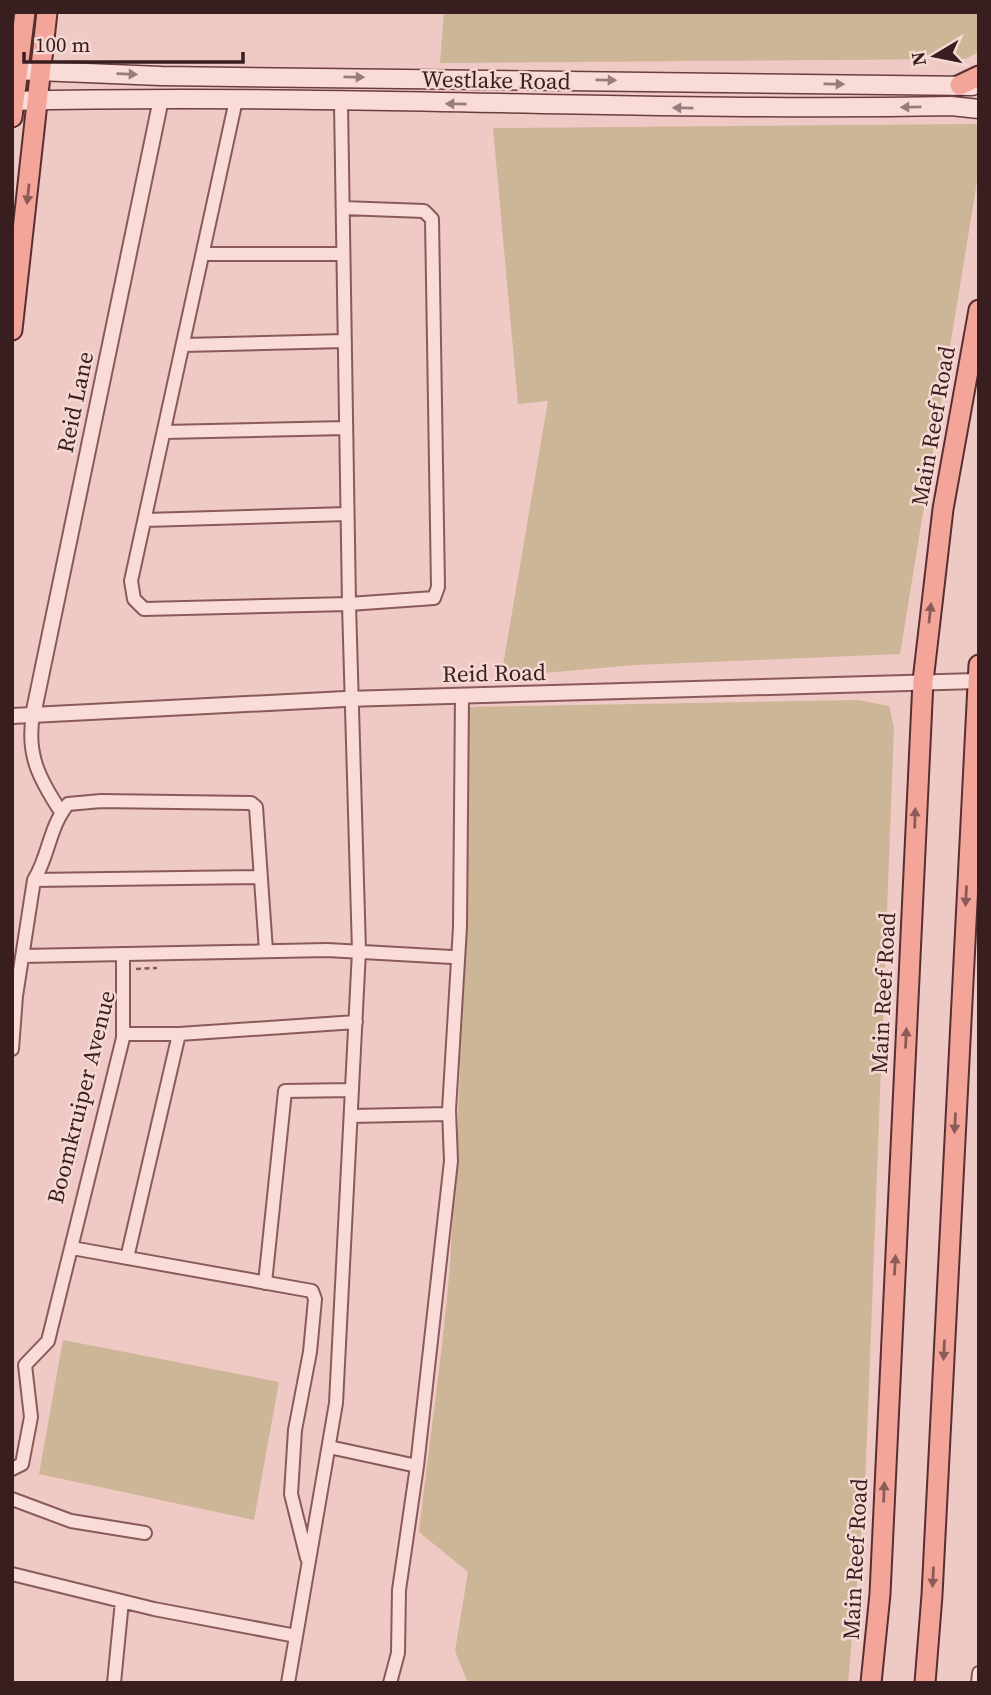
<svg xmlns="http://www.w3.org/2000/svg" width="991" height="1695" font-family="'Source Serif 4',serif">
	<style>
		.green { fill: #cdb597 }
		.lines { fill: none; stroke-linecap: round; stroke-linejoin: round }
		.minor-casing { stroke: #8a5a5b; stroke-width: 16 }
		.tertiary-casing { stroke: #8a5a5b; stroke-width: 18 }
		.secondary-casing { stroke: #6b3d40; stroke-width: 21 }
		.primary-casing { stroke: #572e32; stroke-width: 23 }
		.path { stroke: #8a5a5b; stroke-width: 2.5; stroke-dasharray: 5 3.5; stroke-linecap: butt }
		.minor { stroke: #f9dbd7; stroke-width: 12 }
		.tertiary { stroke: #f9dbd7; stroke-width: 14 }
		.secondary { stroke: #f9dbd7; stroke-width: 18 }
		.primary { stroke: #f3a59a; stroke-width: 19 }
		.oneway { fill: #997c7c }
		.oneway2 { fill: #8d5b57 }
		.labels { text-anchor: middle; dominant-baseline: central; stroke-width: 5; stroke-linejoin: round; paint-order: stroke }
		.street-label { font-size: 23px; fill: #391e20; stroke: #f6d8d3 }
	</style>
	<rect width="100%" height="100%" fill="#efc9c3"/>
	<path class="green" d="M444,12H979V52L965,59L440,63Z
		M979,124V169L900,654L635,665L501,677L548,401L518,404L493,128Z
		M858,700L889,706L894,728L865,1488L848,1683H468L455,1651L468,1572L419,1532C429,1442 443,1353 450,1263C462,1078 467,893 463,707Z
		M63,1340L279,1382L254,1520L39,1474Z"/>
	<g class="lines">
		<g class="minor-casing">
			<path id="minor" d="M236,100L131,581L134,599L144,609L349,604L359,951L336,1403L288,1683
				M341,103L349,604L434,598L438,587L432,219L424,211L343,208
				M203,254H343
				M183,345L345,341
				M164,432L346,428
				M145,520L347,514
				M33,715C26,755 40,780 61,812
				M34,880L259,877
				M22,956L327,950L452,957
				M123,1034H179L356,1022
				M12,1049L16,996L34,880C49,856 49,827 68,804L101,801L251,803L256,807L266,951
				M351,1116L449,1114
				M72,1248L312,1291L315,1299L310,1352L295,1430L291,1494L307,1558
				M127,1258L179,1034
				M265,1283L285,1091L352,1090
				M329,1447L417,1466
				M12,1469L22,1464L31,1417L25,1365L48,1341L123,1038V954
				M12,1499L71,1521L145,1533
				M12,1574L154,1609L296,1636
				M114,1683L122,1601
				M390,1683L398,1653L399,1590L417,1466L451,1161L449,1110L460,927L462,696
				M978,1683L979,1673"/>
		</g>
		<g class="tertiary-casing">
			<path id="tertiary" d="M33,715L161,99
				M12,716L345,699L977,681"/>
		</g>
		<g class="secondary-casing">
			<path id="secondary" d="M12,70L161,76L972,86
				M12,101C325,93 638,112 951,106L979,109"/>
		</g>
		<g class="primary-casing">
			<path id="primary" d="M960,85L979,76
				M12,117L25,12
				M12,330L47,12
				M871,1683L880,1594L923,681L943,509L979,310
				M925,1683L932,1595L979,665"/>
		</g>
		<path class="path" d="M136,969L157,968"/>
		<use href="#minor" class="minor"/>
		<use href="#tertiary" class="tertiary"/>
		<use href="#secondary" class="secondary"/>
		<use href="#primary" class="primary"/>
	</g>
	<defs><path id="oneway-solid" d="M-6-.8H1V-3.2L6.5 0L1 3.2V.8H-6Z" transform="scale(1.75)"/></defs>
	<g class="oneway">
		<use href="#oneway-solid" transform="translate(127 74) rotate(2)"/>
		<use href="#oneway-solid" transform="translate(354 77) rotate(1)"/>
		<use href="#oneway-solid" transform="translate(606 80) rotate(1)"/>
		<use href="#oneway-solid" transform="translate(834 84) rotate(1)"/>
		<use href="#oneway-solid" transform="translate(456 104) rotate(-179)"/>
		<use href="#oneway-solid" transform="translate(911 107) rotate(179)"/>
		<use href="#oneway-solid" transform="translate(683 108) rotate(-179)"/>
	</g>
	<g class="oneway2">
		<use href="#oneway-solid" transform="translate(28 194) rotate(96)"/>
		<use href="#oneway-solid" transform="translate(930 613) rotate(-84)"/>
		<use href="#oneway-solid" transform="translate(915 818) rotate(-88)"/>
		<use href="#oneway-solid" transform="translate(966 896) rotate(93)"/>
		<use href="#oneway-solid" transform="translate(906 1038) rotate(-87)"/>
		<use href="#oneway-solid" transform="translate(955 1123) rotate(93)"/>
		<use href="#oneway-solid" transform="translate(895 1265) rotate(-87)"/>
		<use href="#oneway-solid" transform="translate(944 1350) rotate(93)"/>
		<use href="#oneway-solid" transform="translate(884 1492) rotate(-88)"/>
		<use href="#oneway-solid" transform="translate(933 1577) rotate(93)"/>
	</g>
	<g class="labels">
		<g class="street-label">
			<text transform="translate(496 80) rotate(1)">Westlake Road</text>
			<text transform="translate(75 402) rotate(-78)">Reid Lane</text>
			<text transform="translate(933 426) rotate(-80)">Main Reef Road</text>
			<text transform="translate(494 673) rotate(-1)">Reid Road</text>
			<text transform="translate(883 993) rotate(-87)">Main Reef Road</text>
			<text transform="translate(81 1097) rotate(-76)">Boomkruiper Avenue</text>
			<text transform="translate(855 1559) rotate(-87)">Main Reef Road</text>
		</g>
	</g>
	<rect width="991" height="1695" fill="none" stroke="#391e20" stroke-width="28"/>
	<g transform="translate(935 56) rotate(260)" stroke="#f6d8d3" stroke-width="5" paint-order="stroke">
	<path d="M0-5L12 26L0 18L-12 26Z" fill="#391e20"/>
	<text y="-10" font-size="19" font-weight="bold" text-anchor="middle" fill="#391e20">N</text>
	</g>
	<path d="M24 52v10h219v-10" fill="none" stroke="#391e20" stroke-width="3.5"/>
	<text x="35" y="52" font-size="21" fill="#391e20" stroke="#f6d8d3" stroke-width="5" paint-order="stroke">100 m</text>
</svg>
